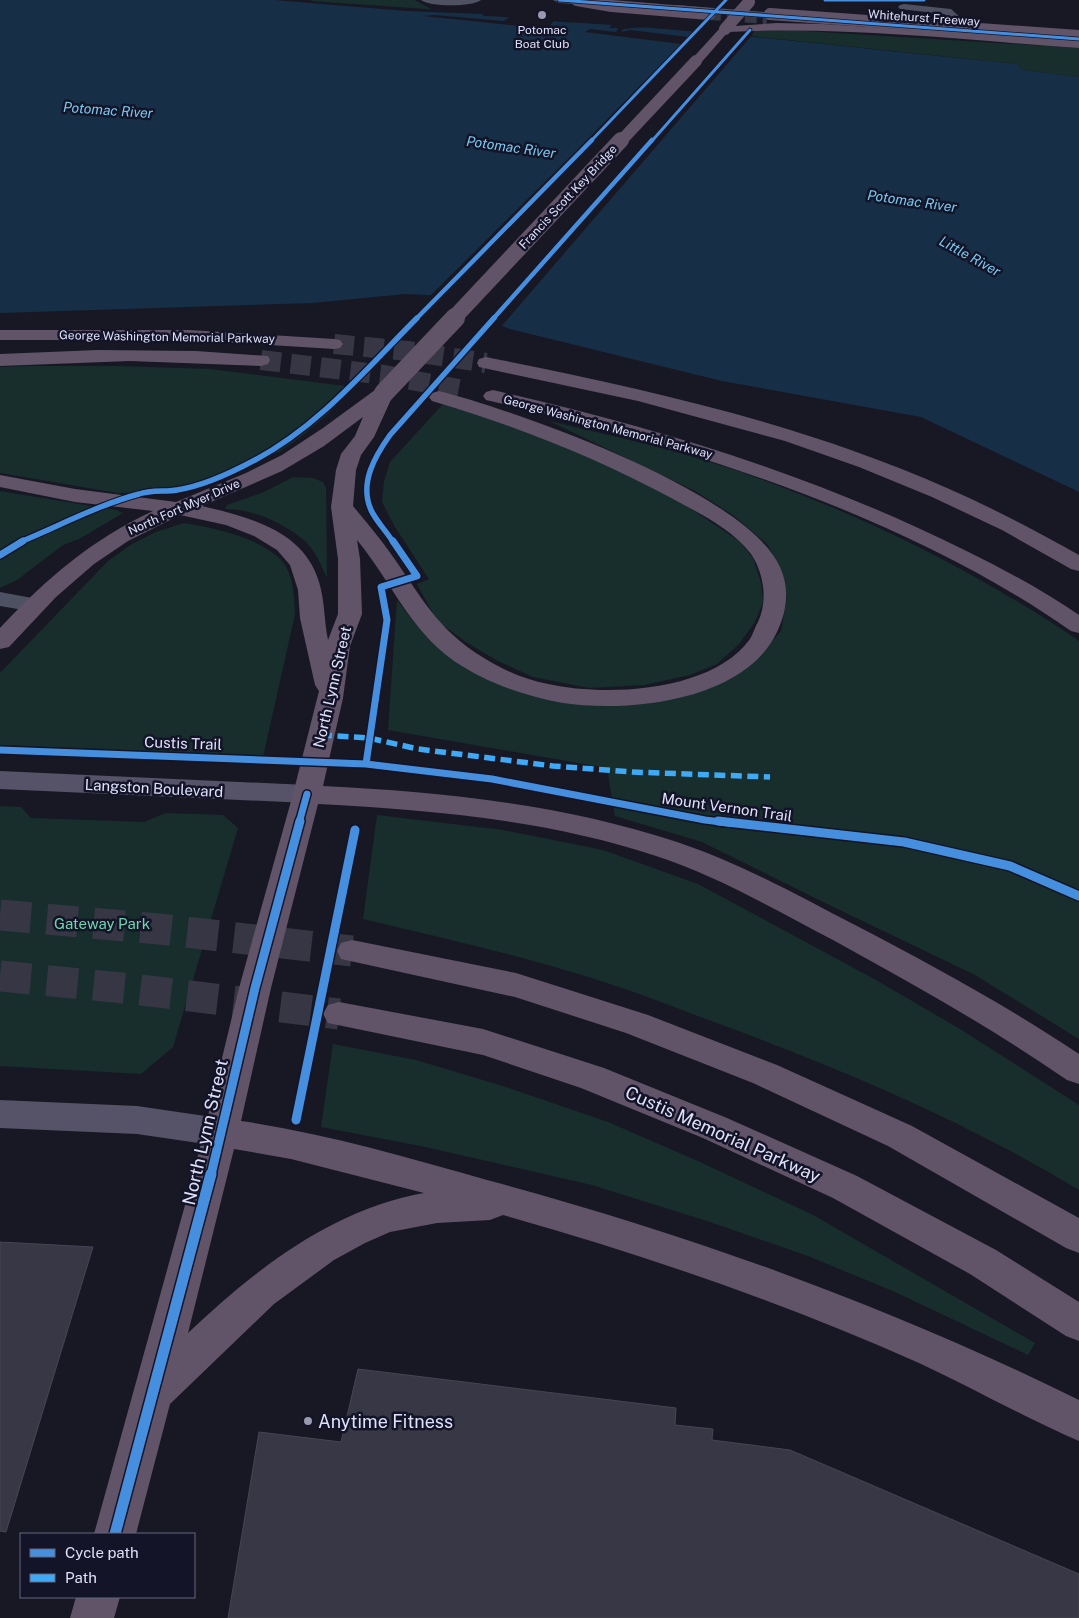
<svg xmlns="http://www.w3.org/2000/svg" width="1079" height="1618" font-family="'Public Sans',sans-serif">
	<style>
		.green { fill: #172e2c }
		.water { fill: #162f47 }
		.pier { fill: #181824 }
		.building { fill: #383745; stroke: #454555 }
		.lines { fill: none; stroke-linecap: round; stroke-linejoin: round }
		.highway-tunnel-far2 { stroke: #363644; stroke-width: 12; stroke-dasharray: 12 6; stroke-linecap: butt }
		.highway-tunnel-far1 { stroke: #363644; stroke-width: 20; stroke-dasharray: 20 10; stroke-linecap: butt }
		.highway-tunnel { stroke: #363644; stroke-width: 31; stroke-dasharray: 31 16; stroke-linecap: butt }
		.minor { fill: #4e5162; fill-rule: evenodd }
		.major { fill: #565268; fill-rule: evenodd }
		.highway { fill: #615469; fill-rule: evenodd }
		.highway-bridge-far2 { stroke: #615469; stroke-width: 12 }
		.highway-bridge-far1 { stroke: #615469; stroke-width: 16 }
		.highway-bridge { stroke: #615469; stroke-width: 20 }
		.quiet { stroke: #3fa9f5; stroke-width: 5.5; stroke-dasharray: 11 5.5; stroke-linecap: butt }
		.cycleway-far5-casing { stroke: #141428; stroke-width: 4.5 }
		.cycleway-far4-casing { stroke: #141428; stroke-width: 6 }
		.cycleway-far3-casing { stroke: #141428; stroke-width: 8 }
		.cycleway-far2-casing { stroke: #141428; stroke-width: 10 }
		.cycleway-far1-casing { stroke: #141428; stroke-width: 12 }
		.cycleway-casing { stroke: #141428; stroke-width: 14 }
		.cycleway-far5 { stroke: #468fdf; stroke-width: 3 }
		.cycleway-far4 { stroke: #468fdf; stroke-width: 4.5 }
		.cycleway-far3 { stroke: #468fdf; stroke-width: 5.5 }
		.cycleway-far2 { stroke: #468fdf; stroke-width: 7 }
		.cycleway-far1 { stroke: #468fdf; stroke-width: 9 }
		.cycleway { stroke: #468fdf; stroke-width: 11 }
		.poi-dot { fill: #999ab0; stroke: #141428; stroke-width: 2 }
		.labels { text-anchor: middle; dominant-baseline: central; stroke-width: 5; stroke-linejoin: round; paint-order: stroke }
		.far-street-label { font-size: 12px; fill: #dfe0fb; stroke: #141428 }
		.far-poi-label { font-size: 12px; fill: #dfe0fb; stroke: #141428 }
		.far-water-label { font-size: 14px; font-style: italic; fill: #79c9ef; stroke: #141428 }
		.street-label { font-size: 15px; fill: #dfe0fb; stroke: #141428 }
		.park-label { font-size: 15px; fill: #72d4ad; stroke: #141428 }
		.near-street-label { font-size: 18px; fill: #dfe0fb; stroke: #141428 }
		.near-poi-label { font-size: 18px; fill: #dfe0fb; stroke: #141428; text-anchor: start }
	</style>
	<rect width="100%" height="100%" fill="#181824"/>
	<path class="green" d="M313,0H415L431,9L471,12L310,1Z
		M788,30L1079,48V77L1022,70L1017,64L750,36L755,31Z
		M24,366H117L210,369L353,387L329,413L302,436L279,452L199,485L158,492L118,493L0,473V367Z
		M443,404L553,439L678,500L739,541L753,558L761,583L763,602L755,622L739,644L717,664L690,675L644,685L589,688L533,677L496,660L466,642L437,621L417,584L429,579L395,527L382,502L384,481L390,462Z
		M549,421C609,435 668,448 726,467C815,497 901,535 982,581C1015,600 1048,619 1079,641V1039L975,975L819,900L702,842L615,816L607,768L388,730L397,600L416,625L447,654L514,689L691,691L731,679L759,656L781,631L787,597L780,567L767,544L733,515L695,491Z
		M293,477L313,478L323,482L326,488L327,578C321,565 316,552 306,542C285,523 253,509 225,509L227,505L264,492Z
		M0,491L116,510L123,513L79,539L63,545L17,580L0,588Z
		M184,523C214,528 258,537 280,559C294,573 294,596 295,614L263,757L0,745V673L108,561L132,544L156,532Z
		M0,806L21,807L31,818L144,822L166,813L223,815L238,828L173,1047L141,1074L0,1066Z
		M377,815L503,830L603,850L698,884L876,980L960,1029L1079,1105V1190C967,1122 848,1072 725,1026C688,1013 651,997 613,985C531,958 447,939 363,919Z
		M333,1044L416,1060L506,1087L608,1122L700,1162L813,1215L1035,1343L1028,1355L895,1292L808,1256L707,1221L592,1185L421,1146L321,1127Z"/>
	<path class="water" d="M0,0H274L406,11L482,14L484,16C517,17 549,22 582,23C728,32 872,50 1017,64L1022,70L1079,77V492L921,417L722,381L510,329L488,320L472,308L447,298L427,295L405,294L312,303L0,313Z"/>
	<path class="pier" d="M434,15L504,21L510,17L554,21L550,25L561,28L548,29L423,16Z
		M612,25L645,27L623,29L621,32L630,30L688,37L695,29L753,34L500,328L487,322L471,310L447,301L429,297L577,150L681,44L585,32L590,29L616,32L618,28H609Z"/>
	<path class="building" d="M0,1242L93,1247L6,1532L0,1531Z
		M358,1369L676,1408L675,1425L713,1429L712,1440L790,1450L1079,1574V1618H228L259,1432L341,1442Z"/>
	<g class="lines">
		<path class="highway-tunnel-far2" d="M709,14L767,18"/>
		<path class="highway-tunnel-far1" d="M334,344L408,351L486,363
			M261,360L384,375L459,389"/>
		<path class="highway-tunnel" d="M0,915L159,929L352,951
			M0,976L133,989L339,1014"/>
		<path class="minor" d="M421,0H481C473,7 429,7 421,0Z
			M553,0H610L615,3L609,6L559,3Z
			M904,4L951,9L975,31L973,33H965L944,14L900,9L898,7L900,5Z
			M677,5L801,15L807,18L801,21L673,10L671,8L673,6Z
			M0,592L43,600L47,605L43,610L35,612L0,606Z"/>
		<path class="major" d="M0,771L307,785L317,788L321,794L317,800L307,803L0,789Z
			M0,1100L137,1106L219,1118L231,1122L236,1132L231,1142L219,1146L137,1134L0,1128Z"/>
		<path class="highway" d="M777,23L822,24L1079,40V48C963,40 845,26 728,32L700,64L696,65L690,61L721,27Z
			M0,330H189L334,339L340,340L343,344L340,348L334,349L189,340H0Z
			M98,350L196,351L268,356L270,360L268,364L261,366L130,361L0,366V354Z
			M486,357C642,388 801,423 947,488C993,508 1036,531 1079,555V571L1071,569L1002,530L932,497L859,467L785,441L638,401L479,367L477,363L479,359Z
			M384,387L391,389L394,393L374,437L361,455L356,470L353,506C366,522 379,537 391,554C421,596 437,630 484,658C503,670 526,680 548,684C606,697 712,692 750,639C753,634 755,627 758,622C768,601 764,573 751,554C733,530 701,514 675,500C597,458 517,426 432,401L429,397L432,393L439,391C517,411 747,492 780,567C790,589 787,611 777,632C745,701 628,713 563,703C524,696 487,683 454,661C409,629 391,581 357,540L360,559L362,614L350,646L343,698L323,786C442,792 563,804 677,842C740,863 797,895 855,925C932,965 1007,1006 1079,1054V1084L1067,1080C992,1028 913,984 833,940C775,910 718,876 656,856C548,820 431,810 318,804L271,988L241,1121C324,1133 406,1157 487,1180C691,1235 889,1306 1079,1400V1441C1025,1418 973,1388 919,1363C784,1303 645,1255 503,1215L490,1220L437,1223L390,1232L365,1243L334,1260L274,1304L170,1404L136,1534H94L190,1187L203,1135L202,1132L206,1124L239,988L293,794L319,691L315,685L300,618L298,590L290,565L277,550L254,536L226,525L180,515L128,541L94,564L56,597L9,647L0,649V628C47,578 91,540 153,511L75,502L0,487V475L75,489L176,502L246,473L282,455L323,428L375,390ZM363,417L355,436L341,454L336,470L331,507L338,559V614L328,640C324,621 325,601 319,582C304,530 248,517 202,506L282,471L324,446ZM234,1149L291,1159L424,1193C330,1210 255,1270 188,1333Z
			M493,390C638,423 781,465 916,527C972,553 1028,580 1079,615V633L1071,631C932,534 763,473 600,428C563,417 524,409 486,400L483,396L486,392Z
			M352,940L516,973L648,1015L777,1065L912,1126L1079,1218V1253L1066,1248L888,1146L753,1083L626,1033L515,997L341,959L337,951L341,943Z
			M339,1002L483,1029L604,1068L727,1118L857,1176L996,1250L1079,1302V1341L1066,1336L970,1274L833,1198L703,1138L581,1088L483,1055L328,1023L323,1014L328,1005Z
			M76,1597H120L114,1618H70Z"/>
		<path class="highway-bridge-far2" d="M577,0L612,6L709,14
			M770,14L1079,36
			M725,29L749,2
			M620,142L696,61"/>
		<path class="highway-bridge-far1" d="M453,319L621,140"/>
		<path class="highway-bridge" d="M384,393L455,318"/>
		<path class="quiet" d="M321,735L369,738L418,749L553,766L632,772L770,777"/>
		<g class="cycleway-far5-casing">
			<path id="cycleway-far5" d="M559,0L1079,39
				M825,0H924
				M590,142L726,0
				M651,142L750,30"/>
		</g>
		<g class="cycleway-far4-casing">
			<path id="cycleway-far4" d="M416,319L592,140
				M493,319L652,140"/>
		</g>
		<g class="cycleway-far3-casing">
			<path id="cycleway-far3" d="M20,542C59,526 98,505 139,494C151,490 165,492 177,490C204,486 231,473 255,460C319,426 366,369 417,318
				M393,542C387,532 376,521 371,510C359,483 375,456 390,435L494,318"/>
		</g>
		<g class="cycleway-far2-casing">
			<path id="cycleway-far2" d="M0,555L23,541
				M0,750L366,764L492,779L705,820L729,823
				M366,764L387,620L381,587L417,576L393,541
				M299,823L307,794"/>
		</g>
		<g class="cycleway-far1-casing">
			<path id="cycleway-far1" d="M718,821L904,842L1010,866L1079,896
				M296,1120L355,830
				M211,1175L255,988L300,821"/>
		</g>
		<g class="cycleway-casing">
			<path id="cycleway" d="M115,1534L211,1174"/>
		</g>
		<use href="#cycleway-far5" class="cycleway-far5"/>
		<use href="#cycleway-far4" class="cycleway-far4"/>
		<use href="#cycleway-far3" class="cycleway-far3"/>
		<use href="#cycleway-far2" class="cycleway-far2"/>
		<use href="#cycleway-far1" class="cycleway-far1"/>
		<use href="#cycleway" class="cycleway"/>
	</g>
	<g class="poi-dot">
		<circle cx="542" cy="15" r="5"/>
		<circle cx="308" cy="1421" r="5"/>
	</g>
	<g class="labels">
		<g class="far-street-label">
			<text transform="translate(924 18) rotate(4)">Whitehurst Freeway</text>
			<text transform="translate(568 197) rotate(-47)">Francis Scott Key Bridge</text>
			<text transform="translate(167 337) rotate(1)">George Washington Memorial Parkway</text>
			<text transform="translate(608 427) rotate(15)">George Washington Memorial Parkway</text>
			<text transform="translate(184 507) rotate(-24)">North Fort Myer Drive</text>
		</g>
		<g class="far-poi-label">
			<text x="542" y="30">Potomac<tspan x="542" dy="14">Boat Club</tspan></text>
		</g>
		<g class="far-water-label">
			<text transform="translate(108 110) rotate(4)">Potomac River</text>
			<text transform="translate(511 147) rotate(8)">Potomac River</text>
			<text transform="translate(912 201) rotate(8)">Potomac River</text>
			<text transform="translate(970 256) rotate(29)">Little River</text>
		</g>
		<g class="street-label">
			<text transform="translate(332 687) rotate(-77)">North Lynn Street</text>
			<text transform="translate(183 743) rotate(2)">Custis Trail</text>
			<text transform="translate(154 788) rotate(3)">Langston Boulevard</text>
			<text transform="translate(727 807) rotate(8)">Mount Vernon Trail</text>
		</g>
		<g class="park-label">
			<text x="102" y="923">Gateway Park</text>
		</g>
		<g class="near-street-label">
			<text transform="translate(205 1132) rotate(-77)">North Lynn Street</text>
			<text transform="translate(723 1134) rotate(24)">Custis Memorial Parkway</text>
		</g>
		<g class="near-poi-label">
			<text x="318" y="1421">Anytime Fitness</text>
		</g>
	</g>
	<rect x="20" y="1533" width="175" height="65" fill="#141428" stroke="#65667c"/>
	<rect x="30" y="1549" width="25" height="8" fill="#468fdf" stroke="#65667c"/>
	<text x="65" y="1558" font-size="15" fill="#dfe0fb">Cycle path</text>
	<rect x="30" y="1574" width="25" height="8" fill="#3fa9f5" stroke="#65667c"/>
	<text x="65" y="1583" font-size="15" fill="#dfe0fb">Path</text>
</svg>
